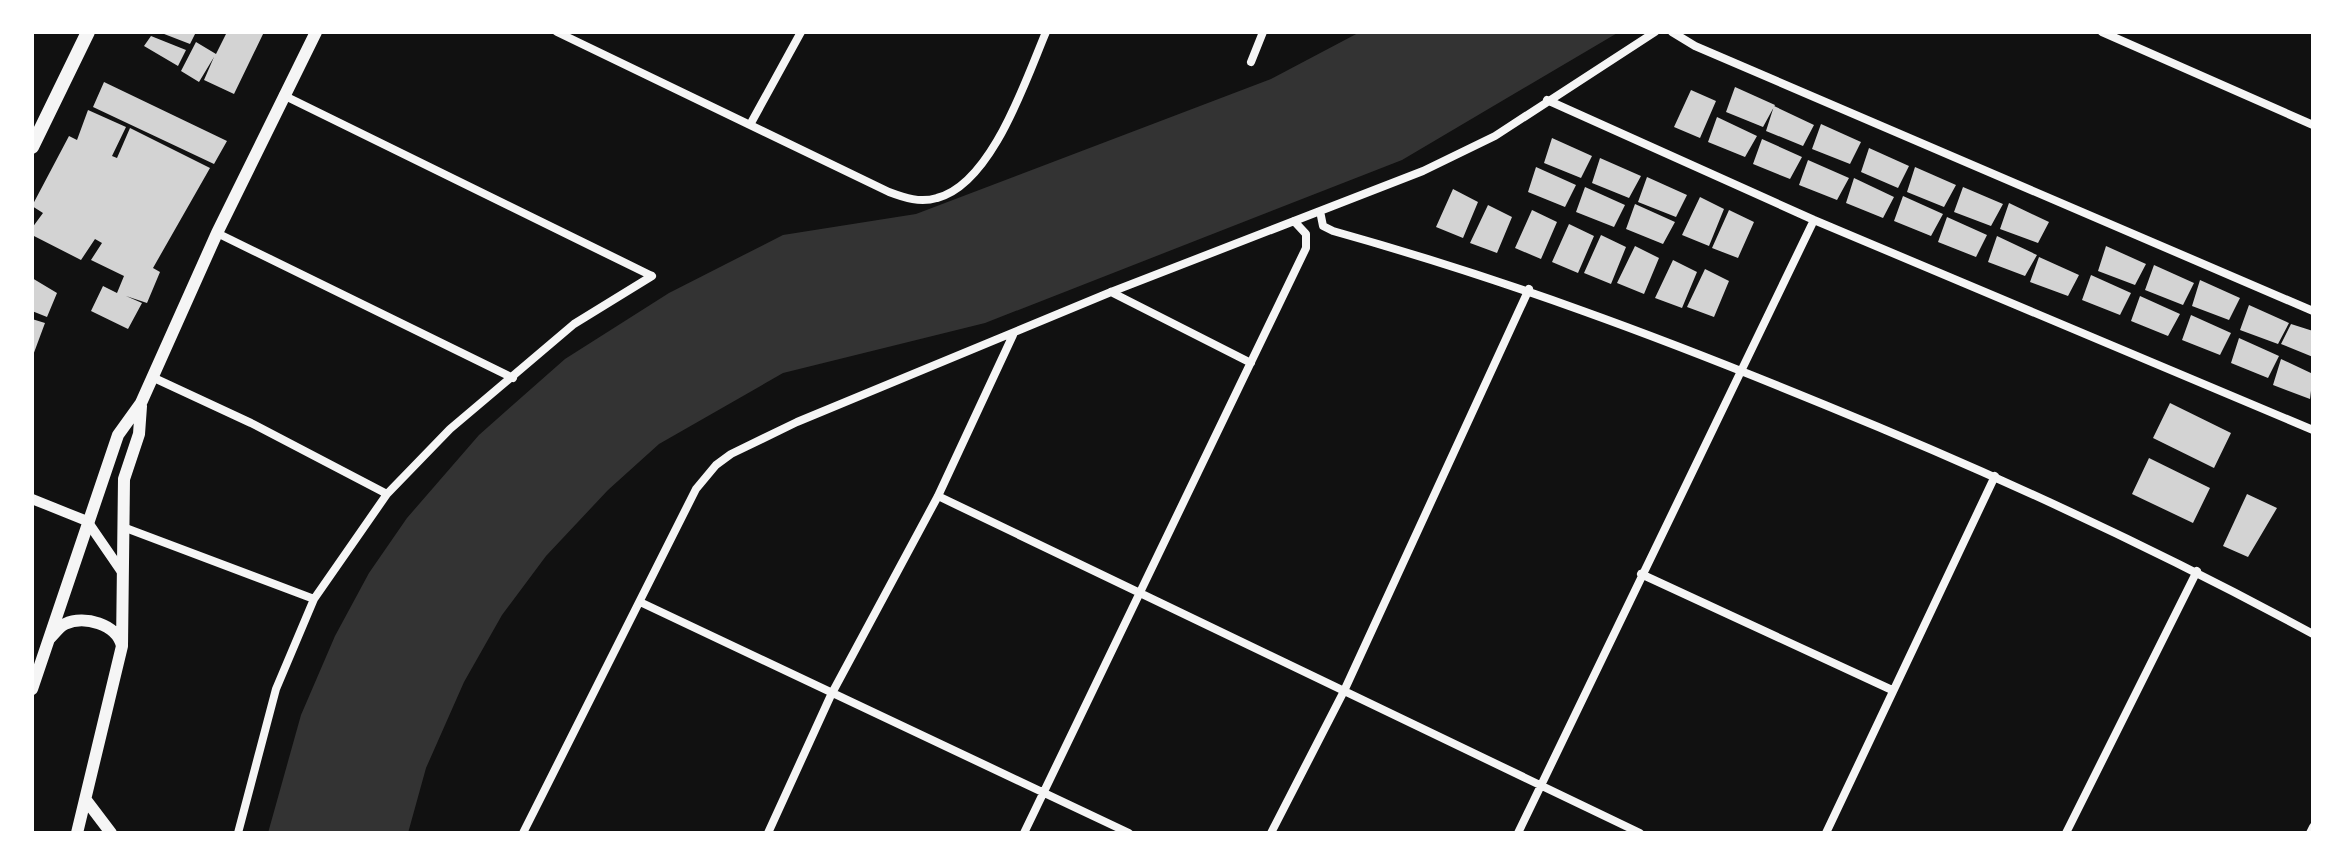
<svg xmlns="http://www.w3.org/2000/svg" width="2345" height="865" font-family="'Space Grotesk',sans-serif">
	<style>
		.water { fill: #333 }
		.building { fill: #d3d3d3 }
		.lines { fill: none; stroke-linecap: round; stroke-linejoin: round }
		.minor { stroke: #f5f5f5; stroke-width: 8 }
		.tertiary { stroke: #f5f5f5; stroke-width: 10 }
		.secondary { stroke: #f5f5f5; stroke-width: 12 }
		.primary { stroke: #f5f5f5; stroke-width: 14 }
	</style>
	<rect width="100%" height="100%" fill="#111"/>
	<path class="water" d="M1360,32H1619L1402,160L985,323L783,373L659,444L608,490L546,556L502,615L464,682L426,768L408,833H268L301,715L335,636L369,573L407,518L479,435L565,359L669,293L783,235L916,214L1271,79Z"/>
	<path class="building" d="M159,32H196L190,44Z
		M227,32H264L234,94L204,80L214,57L199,82L181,71L196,42L216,54Z
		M151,36L186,50L178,66L144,46Z
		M104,82L227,141L214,164L93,107Z
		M1735,87L1775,105L1763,127L1726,112Z
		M1691,90L1716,101L1700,138L1674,127Z
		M1774,106L1814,125L1803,146L1766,131Z
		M88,110L126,127L112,156L117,158L130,128L210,168L153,268L160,272L147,303L126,296L142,303L128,329L91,311L103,286L117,293L124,276L91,260L102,243L95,239L81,260L32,235V228L43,213L32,206L69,136L77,140Z
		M1717,117L1757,136L1745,157L1708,142Z
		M1821,124L1861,142L1850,164L1812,149Z
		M1552,138L1592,156L1581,178L1544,163Z
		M1762,139L1802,157L1790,179L1753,164Z
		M1869,148L1909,166L1898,188L1861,172Z
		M1600,158L1641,176L1629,198L1592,183Z
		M1808,160L1849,178L1837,200L1799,185Z
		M1536,167L1576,185L1565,207L1528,192Z
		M1915,167L1956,185L1944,207L1907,192Z
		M1647,177L1687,195L1676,217L1638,202Z
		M1854,178L1894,197L1883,218L1846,203Z
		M1585,187L1625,205L1614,227L1576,212Z
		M1963,187L2003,204L1991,226L1954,212Z
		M1453,189L1478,202L1463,238L1436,227Z
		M1903,196L1943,214L1931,236L1894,221Z
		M1700,197L1724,209L1709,246L1682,235Z
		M2009,203L2049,222L2038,243L2000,229Z
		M1635,204L1675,222L1663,244L1626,229Z
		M1488,205L1512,217L1497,253L1470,243Z
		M1532,210L1557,222L1541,259L1515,248Z
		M1729,210L1754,222L1738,258L1712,248Z
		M1947,217L1987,235L1976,257L1938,242Z
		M1569,224L1594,236L1578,273L1552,262Z
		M1601,235L1626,247L1611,284L1584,273Z
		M1997,236L2037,255L2025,276L1988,262Z
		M1635,246L1659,258L1644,294L1617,283Z
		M2106,246L2146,264L2135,285L2098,271Z
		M2039,257L2079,275L2068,296L2030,282Z
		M1673,260L1697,272L1682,308L1655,298Z
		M2154,265L2194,283L2183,305L2145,290Z
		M1705,269L1729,281L1714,317L1687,307Z
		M2091,275L2131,293L2120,315L2082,300Z
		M32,278L57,293L47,317L32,311Z
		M2200,280L2240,298L2229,320L2192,306Z
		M2140,296L2180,314L2168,336L2131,321Z
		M2249,305L2289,323L2278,344L2240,330Z
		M2191,315L2231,333L2220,355L2182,340Z
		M32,319L45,323L32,358Z
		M2291,324L2313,331V357L2281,344Z
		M2239,338L2279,356L2268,378L2231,363Z
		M2281,359L2313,374L2310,399L2273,385Z
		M2170,403L2231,433L2214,468L2153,438Z
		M2149,458L2210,488L2193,523L2132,494Z
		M2247,494L2277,508L2248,557L2223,546Z"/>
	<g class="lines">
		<path class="minor" d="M557,32L889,192C905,198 920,203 937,198C992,184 1026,79 1046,32
			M1672,32L1695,46L2313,311
			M2102,32L2313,125
			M1251,62L1263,32
			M283,95L652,276
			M1547,100L1814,220L2313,430
			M751,123L801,32
			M1320,211L1323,226L1333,231C1505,279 1660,337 1825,405C1992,473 2155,548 2313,634
			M217,233L513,378
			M1111,292L1251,363
			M152,377L251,423L387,494
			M938,496L1640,833
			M123,527L314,599
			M1641,574L1892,690
			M640,602L1129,833
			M238,833L276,689L314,599L387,494L450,429L574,324L652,276
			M523,833L696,489L716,465L731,454L797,422L1111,292L1423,171L1495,136L1655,32
			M768,833L831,695L938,496L1013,335
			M1024,833L1306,248V234L1294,221
			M1271,833L1344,691L1529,289
			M1518,833L1814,220
			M1826,833L1995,476
			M2066,833L2197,571
			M2310,833L2313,827"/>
		<path class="tertiary" d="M32,499L87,521L122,572"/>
		<path class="secondary" d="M50,638C55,633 59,627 65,624C84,615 117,624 122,646
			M32,689L118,435L141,403L217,233L316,32
			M86,800L111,833
			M77,833L122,646L124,479L139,434L141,406"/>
		<path class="primary" d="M32,147L88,32"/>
	</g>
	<rect width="2345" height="865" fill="none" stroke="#ffffff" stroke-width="68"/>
</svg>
